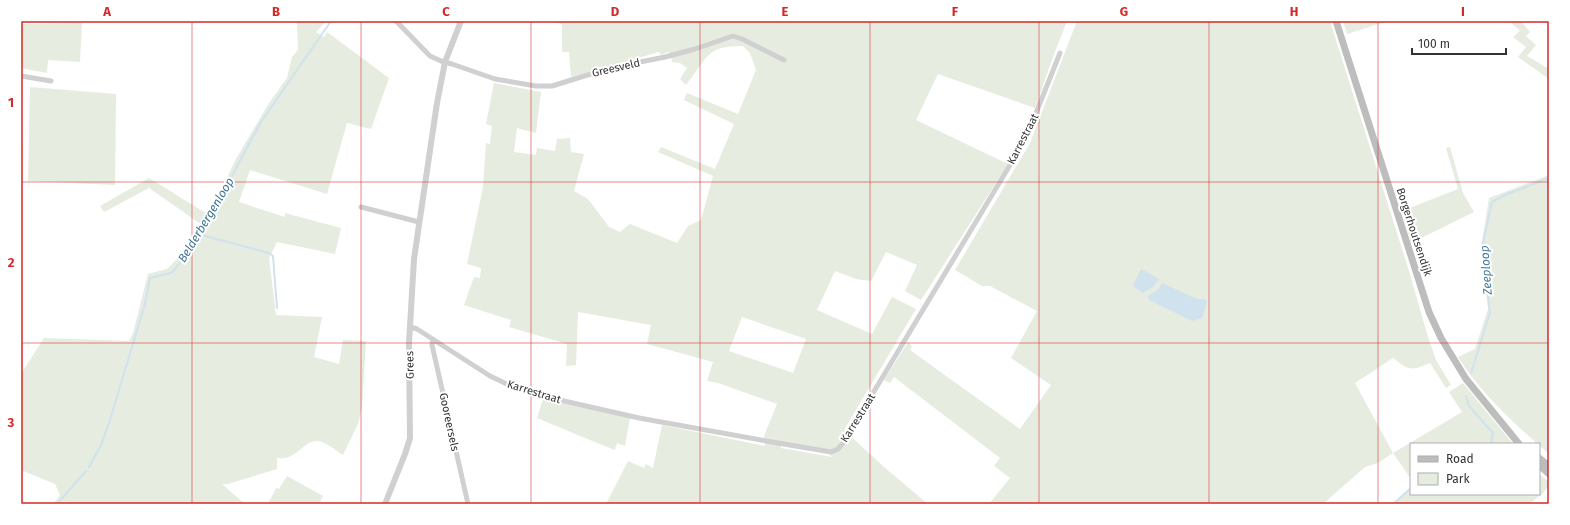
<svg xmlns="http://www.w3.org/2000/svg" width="1570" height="525" font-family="'Fira Sans',sans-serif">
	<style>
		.green { fill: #e6ecdf; fill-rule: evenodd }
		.water { fill: #cfe2ee }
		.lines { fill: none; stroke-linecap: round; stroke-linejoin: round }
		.stream { stroke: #cfe2ee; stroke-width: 2 }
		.minor { stroke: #d0d0d0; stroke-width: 5 }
		.tertiary { stroke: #d0d0d0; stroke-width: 6 }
		.secondary { stroke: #bdbdbd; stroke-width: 7 }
		.grid { fill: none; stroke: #d62828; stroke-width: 1; stroke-opacity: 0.55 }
		.labels { text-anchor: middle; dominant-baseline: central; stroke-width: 4; stroke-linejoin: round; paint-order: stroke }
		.street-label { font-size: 11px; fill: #333; stroke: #fff }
		.water-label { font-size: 12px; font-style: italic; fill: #3f7597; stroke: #fff }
		.neatline { fill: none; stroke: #d62828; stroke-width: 1.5 }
		.grid-label { font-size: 13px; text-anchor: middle; font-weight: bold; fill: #d62828 }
	</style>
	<rect width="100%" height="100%" fill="#fff"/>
	<path class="green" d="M297,21H326L316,32L324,37L327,32L389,78L371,129L347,123L327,194L250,170L239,202L285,217V213L341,228L335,254L277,242L269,258L276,315L322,317L314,357L339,364L343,340L366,341L362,408L358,424L343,455C336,451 326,441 317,441C302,441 297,461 277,458V469L228,484H222L245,504H53L60,495L55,484L21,470V374L44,338L129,341L133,333L148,274L167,269L176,260L202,225L149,188L104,212L100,206L149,178L209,215L236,159L269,103L287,78L292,57L298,50Z
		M548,21H1067L1053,57L1035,108L938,74L916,120L1008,164L921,300L905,291L917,265L886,252L871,281L856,279L835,271L817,310L872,334L892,297L916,309L844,430L884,467L928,504H606L628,461L644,468L646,464L653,468L662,425L765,446L764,436L777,404L718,383L707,381L713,362L647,344L651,325L578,312L576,365L566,366L567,344L509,327L511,320L464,305L474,277L480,278L481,268L467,264L483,187L486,143L490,144L492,126L486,124L494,83L541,92L536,133L517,128L514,152L536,155L537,148L555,151L557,139L570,138L571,152L584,154L574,191L588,199L609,227L620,232L630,224L677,243L688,226L701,220L713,176L658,152L661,147L715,169L734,124L684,100L687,93L738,114L756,70L750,53L743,46C704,46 708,58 686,85L680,79L687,68L680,63L672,62L671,55L668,52L661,55L659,52L571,77L569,52H562V24ZM742,317L806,339L793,373L729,351ZM781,442L826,449L832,457L781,448Z
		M1077,21H1330L1409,271L1428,337L1436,360L1451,385L1446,388L1430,363C1411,371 1410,371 1393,358L1355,383L1393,453L1462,412L1449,392L1463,383L1513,444H1411V479L1393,453L1378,463L1365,467L1323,504H989L1010,478L994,466L1000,458L894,377L890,383L884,380L908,342L912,346L910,350L1020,429L1051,385L1011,358L1037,311L990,286H982L955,270L1030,143Z
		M1343,21H1388L1347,34Z
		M1509,21H1521L1530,32L1526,36L1536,45L1527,56L1549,69V79L1518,57L1526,47L1513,37L1520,31Z
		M82,23L80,62L48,60L47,73L21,68V24Z
		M30,87L116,94L115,185L28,181Z
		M1450,147L1463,193L1474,212L1411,243L1402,211L1458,189L1446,148Z
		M1549,175V454C1516,425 1482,395 1458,357L1475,349L1488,309L1481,248L1489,198Z
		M543,399L630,418L625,446L617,443L615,450L602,445L537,418Z
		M1539,474L1549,482V486L1541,495L1530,503L1532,504H1392L1411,487V494H1539Z
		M287,476L323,496L319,504H268L276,488L279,489Z"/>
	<path class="water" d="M1141,269L1159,279L1153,287L1143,293L1133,286Z
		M1162,283L1197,299H1204L1207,302L1202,318L1192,321L1149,300L1148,296L1158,290Z"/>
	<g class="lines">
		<path class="stream" d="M199,231L205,236L269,253L273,256L277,308
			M1471,373L1490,313L1482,247L1492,202L1505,195L1549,178
			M1466,396L1469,406L1493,433L1491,444
			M89,467L101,445L109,423L145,304L150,278L171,273L176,268L216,208L237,166L261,122L331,21
			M57,504L86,471
			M1393,504L1411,488"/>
		<path class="minor" d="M396,21L430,56L441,61L452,64L495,79L536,86H552L610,68L665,57L695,49L733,36L742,39L784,60
			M21,76L51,81
			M361,207L419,222
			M410,327L417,329L490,376L511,386L529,391L564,401L639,418L772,442L831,452L838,449L843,443L1010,165L1032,123L1060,53
			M433,340L432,345L468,504"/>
		<path class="tertiary" d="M385,504L405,454L410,438L409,343L414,259L437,103L445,62L461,21"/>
		<path class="secondary" d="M1336,21L1429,312L1441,338L1466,379L1519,444
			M1539,458L1549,466
			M1539,465L1549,474"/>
	</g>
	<path class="grid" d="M192,21V504M361,21V504M531,21V504M700,21V504M870,21V504M1039,21V504M1209,21V504M1378,21V504M21,182H1549M21,343H1549"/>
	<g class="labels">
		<g class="street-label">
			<text transform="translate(616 68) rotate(-13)">Greesveld</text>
			<text transform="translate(1023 139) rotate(-63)">Karrestraat</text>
			<text transform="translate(1414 232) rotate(72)">Borgerhoutsendijk</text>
			<text transform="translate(410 365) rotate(-91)">Grees</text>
			<text transform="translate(534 392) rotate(17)">Karrestraat</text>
			<text transform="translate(858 418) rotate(-58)">Karrestraat</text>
			<text transform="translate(449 422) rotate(78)">Gooreersels</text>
		</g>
		<g class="water-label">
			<text transform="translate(206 220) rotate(-59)">Belderbergenloop</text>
			<text transform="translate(1486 270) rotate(-94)">Zeeploop</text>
		</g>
	</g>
	<rect width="1570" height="525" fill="none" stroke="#ffffff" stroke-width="44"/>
	<rect x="1410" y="443" width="130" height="52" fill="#ffffff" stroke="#adadad"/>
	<rect x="1418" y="456" width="20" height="6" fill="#bdbdbd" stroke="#adadad"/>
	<text x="1446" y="463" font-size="12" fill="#333333">Road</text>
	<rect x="1418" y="473" width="20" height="12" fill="#e6ecdf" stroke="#adadad"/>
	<text x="1446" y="483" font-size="12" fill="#333333">Park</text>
	<path d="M1412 48v6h94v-6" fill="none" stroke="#333333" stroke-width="2"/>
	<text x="1418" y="48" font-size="12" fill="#333333" stroke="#ffffff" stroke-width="3" paint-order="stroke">100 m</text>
	<rect x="22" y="22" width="1526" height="481" class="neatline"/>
	<g class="grid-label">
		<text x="107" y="16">A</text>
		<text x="276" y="16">B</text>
		<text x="446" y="16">C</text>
		<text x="615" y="16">D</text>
		<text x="785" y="16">E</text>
		<text x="955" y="16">F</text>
		<text x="1124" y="16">G</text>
		<text x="1294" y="16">H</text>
		<text x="1463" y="16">I</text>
		<text x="11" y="107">1</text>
		<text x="11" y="267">2</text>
		<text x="11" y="427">3</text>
	</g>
</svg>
